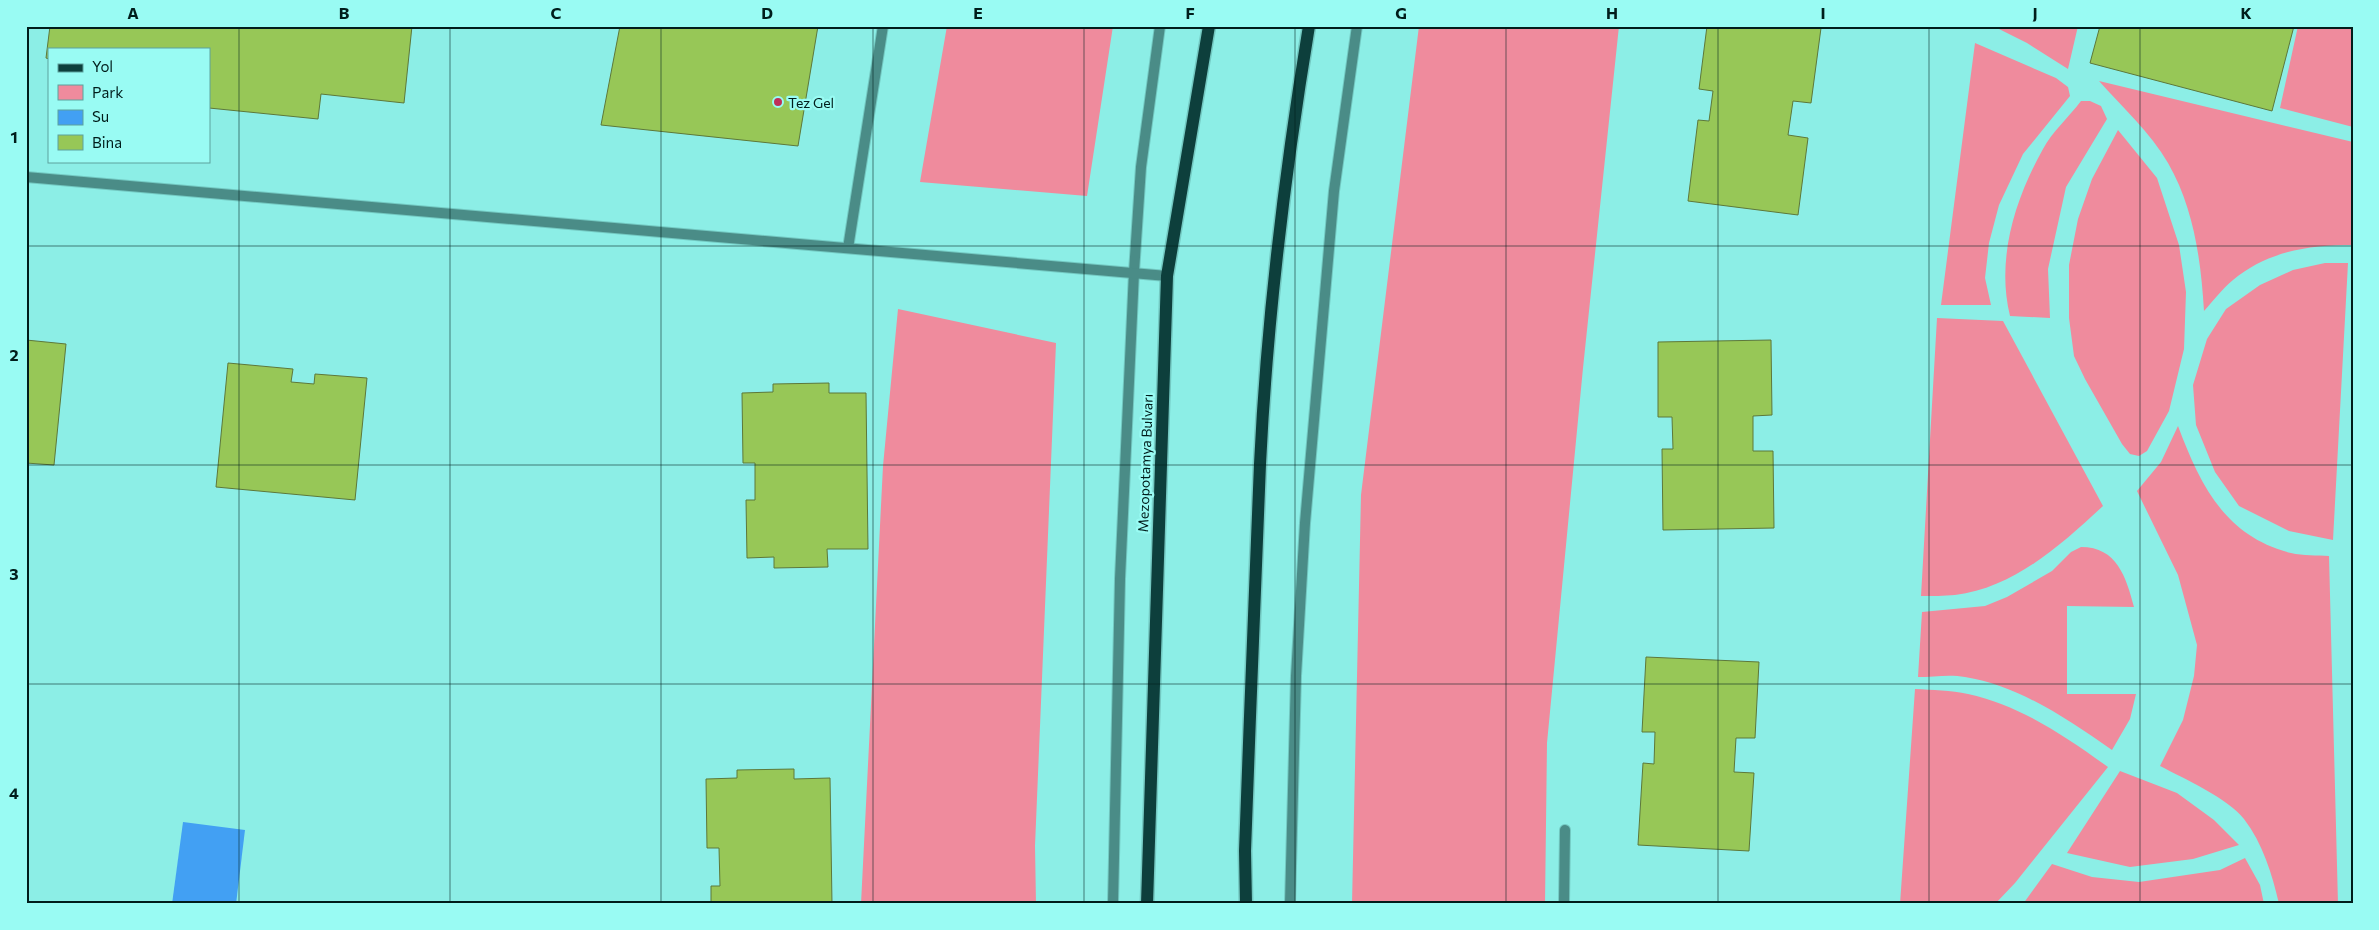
<svg xmlns="http://www.w3.org/2000/svg" width="2379" height="930" font-family="Commissioner,sans-serif">
	<style>
		.green { fill: #ef8b9d }
		.water { fill: #42a0f3 }
		.building { fill: #97c757; stroke: #5d783a }
		.lines { fill: none; stroke-linecap: round; stroke-linejoin: round }
		.lane-casing { stroke: #73c8c1; stroke-width: 12 }
		.street-casing { stroke: #73c8c1; stroke-width: 12 }
		.primary-casing { stroke: #73c8c1; stroke-width: 15 }
		.lane { stroke: #4a8c87; stroke-width: 10 }
		.street { stroke: #4a8c87; stroke-width: 10 }
		.primary { stroke: #0d3f3c; stroke-width: 12 }
		.grid { fill: none; stroke: #001d1b; stroke-width: 1; stroke-opacity: 0.55 }
		.poi-dot { fill: #be2f59; stroke: #99fbf3; stroke-width: 2 }
		.labels { text-anchor: middle; dominant-baseline: central; stroke-width: 4.5; stroke-linejoin: round; paint-order: stroke }
		.poi-label { font-size: 14px; fill: #001d1b; stroke: #99fbf3; text-anchor: start }
		.street-label { font-size: 14px; fill: #001d1b; stroke: #99fbf3 }
		.neatline { fill: none; stroke: #001d1b; stroke-width: 2 }
		.grid-label { font-size: 16px; text-anchor: middle; font-weight: bold; fill: #001d1b }
	</style>
	<rect width="100%" height="100%" fill="#8ceee6"/>
	<path class="green" d="M947,26H1113L1087,196L920,182Z
		M1419,26H1619L1583,368L1547,743L1545,904H1352L1361,495Z
		M1993,26H2078L2068,69L2027,43Z
		M2298,26H2353V127L2280,108Z
		M1975,43L2056,78L2068,87L2070,96L2023,154L1999,205L1989,243L1985,278L1991,305H1941Z
		M2099,81L2353,142V245C2309,245 2268,251 2233,280C2222,289 2213,301 2204,311C2201,261 2194,208 2168,163C2151,133 2122,107 2099,81Z
		M2081,101H2090L2101,106L2107,119L2066,187L2048,269L2050,318L2010,316C1996,259 2015,199 2043,149C2052,132 2069,117 2081,101Z
		M2118,130L2157,178L2179,245L2186,292L2184,349L2169,411L2147,451L2139,456L2130,454L2122,444L2085,379L2074,356L2069,318V265L2078,219L2092,179Z
		M2325,263H2348L2333,540L2289,531L2239,506L2215,472L2196,425L2193,385L2207,339L2226,309L2260,285L2293,270Z
		M898,309L1056,343L1035,846L1036,904H861L883,466Z
		M1937,318L2003,321L2103,506C2062,544 2014,588 1955,595C1944,596 1932,596 1921,596Z
		M2178,426C2200,484 2224,536 2291,553C2303,556 2317,555 2329,556L2338,904H2279C2272,874 2263,844 2244,819C2229,799 2183,778 2160,766L2183,720L2194,676L2197,645L2178,575L2137,491L2161,462Z
		M2081,547C2117,547 2126,577 2134,607L2067,606V694H2136L2130,719L2112,750C2067,719 2020,686 1965,677C1950,674 1933,677 1918,677L1922,612L1985,606L2007,597L2052,571L2071,552Z
		M1915,689C1932,690 1951,690 1968,694C2020,705 2066,737 2108,767L2015,883L1995,904H1900Z
		M2120,771L2177,793L2214,820L2239,845L2193,859L2130,867L2067,853Z
		M2245,858L2260,885L2264,904H2023L2052,864L2092,877L2139,882L2220,870Z"/>
	<path class="water" d="M183,822L245,830L236,904H172Z"/>
	<path class="building" d="M50,26H412L404,103L321,94L318,119L209,108V49H49V59L46,58Z
		M620,26H818L798,146L601,125Z
		M1707,26L1821,28L1811,103L1793,101L1788,135L1808,138L1798,215L1688,201L1698,120L1709,121L1713,91L1699,89Z
		M2100,26H2294L2272,111L2090,63Z
		M26,340L66,344L54,465L26,463Z
		M1771,340L1772,415L1753,416V451H1773L1774,528L1663,530L1662,449H1673L1672,417H1658V342Z
		M228,363L293,369L291,382L314,384L315,374L367,378L355,500L216,487Z
		M829,383V393H866L868,549H827L828,567L774,568V557L747,558L746,500H755V463H743L742,393L773,392V384Z
		M1646,657L1759,662L1755,738H1736L1734,772L1754,773L1749,851L1638,845L1643,763L1654,764L1655,732H1642Z
		M794,769V779L830,778L832,904H711V886H720L719,848H707L706,779L737,778V770Z"/>
	<g class="lines">
		<g class="lane-casing">
			<path id="lane" d="M848,248L883,26
				M1113,904L1120,579L1134,272L1141,167L1160,26
				M1290,904L1296,676L1305,523L1334,191L1357,26"/>
		</g>
		<g class="street-casing">
			<path id="street" d="M26,177L1167,276
				M1564,904L1565,830"/>
		</g>
		<g class="primary-casing">
			<path id="primary" d="M1147,904L1167,276L1209,26
				M1246,904L1245,851C1250,722 1254,593 1260,464C1267,318 1285,171 1309,26"/>
		</g>
		<use href="#lane" class="lane"/>
		<use href="#street" class="street"/>
		<use href="#primary" class="primary"/>
	</g>
	<path class="grid" d="M239,26V904M450,26V904M661,26V904M873,26V904M1084,26V904M1295,26V904M1506,26V904M1718,26V904M1929,26V904M2140,26V904M26,246H2353M26,465H2353M26,684H2353"/>
	<circle class="poi-dot" cx="778" cy="102" r="5"/>
	<g class="labels">
		<g class="poi-label">
			<text x="788" y="102">Tez Gel</text>
		</g>
		<g class="street-label">
			<text transform="translate(1145 463) rotate(-88)">Mezopotamya Bulvarı</text>
		</g>
	</g>
	<rect width="2379" height="930" fill="none" stroke="#99fbf3" stroke-width="55"/>
	<rect x="48" y="48" width="162" height="115" fill="#99fbf3" stroke="#5ca29d"/>
	<rect x="58" y="64" width="25" height="8" fill="#0d3f3c" stroke="#5ca29d"/>
	<text x="92" y="72" font-size="15" fill="#001d1b">Yol</text>
	<rect x="58" y="85" width="25" height="15" fill="#ef8b9d" stroke="#5ca29d"/>
	<text x="92" y="98" font-size="15" fill="#001d1b">Park</text>
	<rect x="58" y="110" width="25" height="15" fill="#42a0f3" stroke="#5ca29d"/>
	<text x="92" y="122" font-size="15" fill="#001d1b">Su</text>
	<rect x="58" y="135" width="25" height="15" fill="#97c757" stroke="#5ca29d"/>
	<text x="92" y="148" font-size="15" fill="#001d1b">Bina</text>
	<rect x="28" y="28" width="2324" height="874" class="neatline"/>
	<g class="grid-label">
		<text x="133" y="19">A</text>
		<text x="344" y="19">B</text>
		<text x="556" y="19">C</text>
		<text x="767" y="19">D</text>
		<text x="978" y="19">E</text>
		<text x="1190" y="19">F</text>
		<text x="1401" y="19">G</text>
		<text x="1612" y="19">H</text>
		<text x="1823" y="19">I</text>
		<text x="2035" y="19">J</text>
		<text x="2246" y="19">K</text>
		<text x="14" y="143">1</text>
		<text x="14" y="361">2</text>
		<text x="14" y="580">3</text>
		<text x="14" y="799">4</text>
	</g>
</svg>
